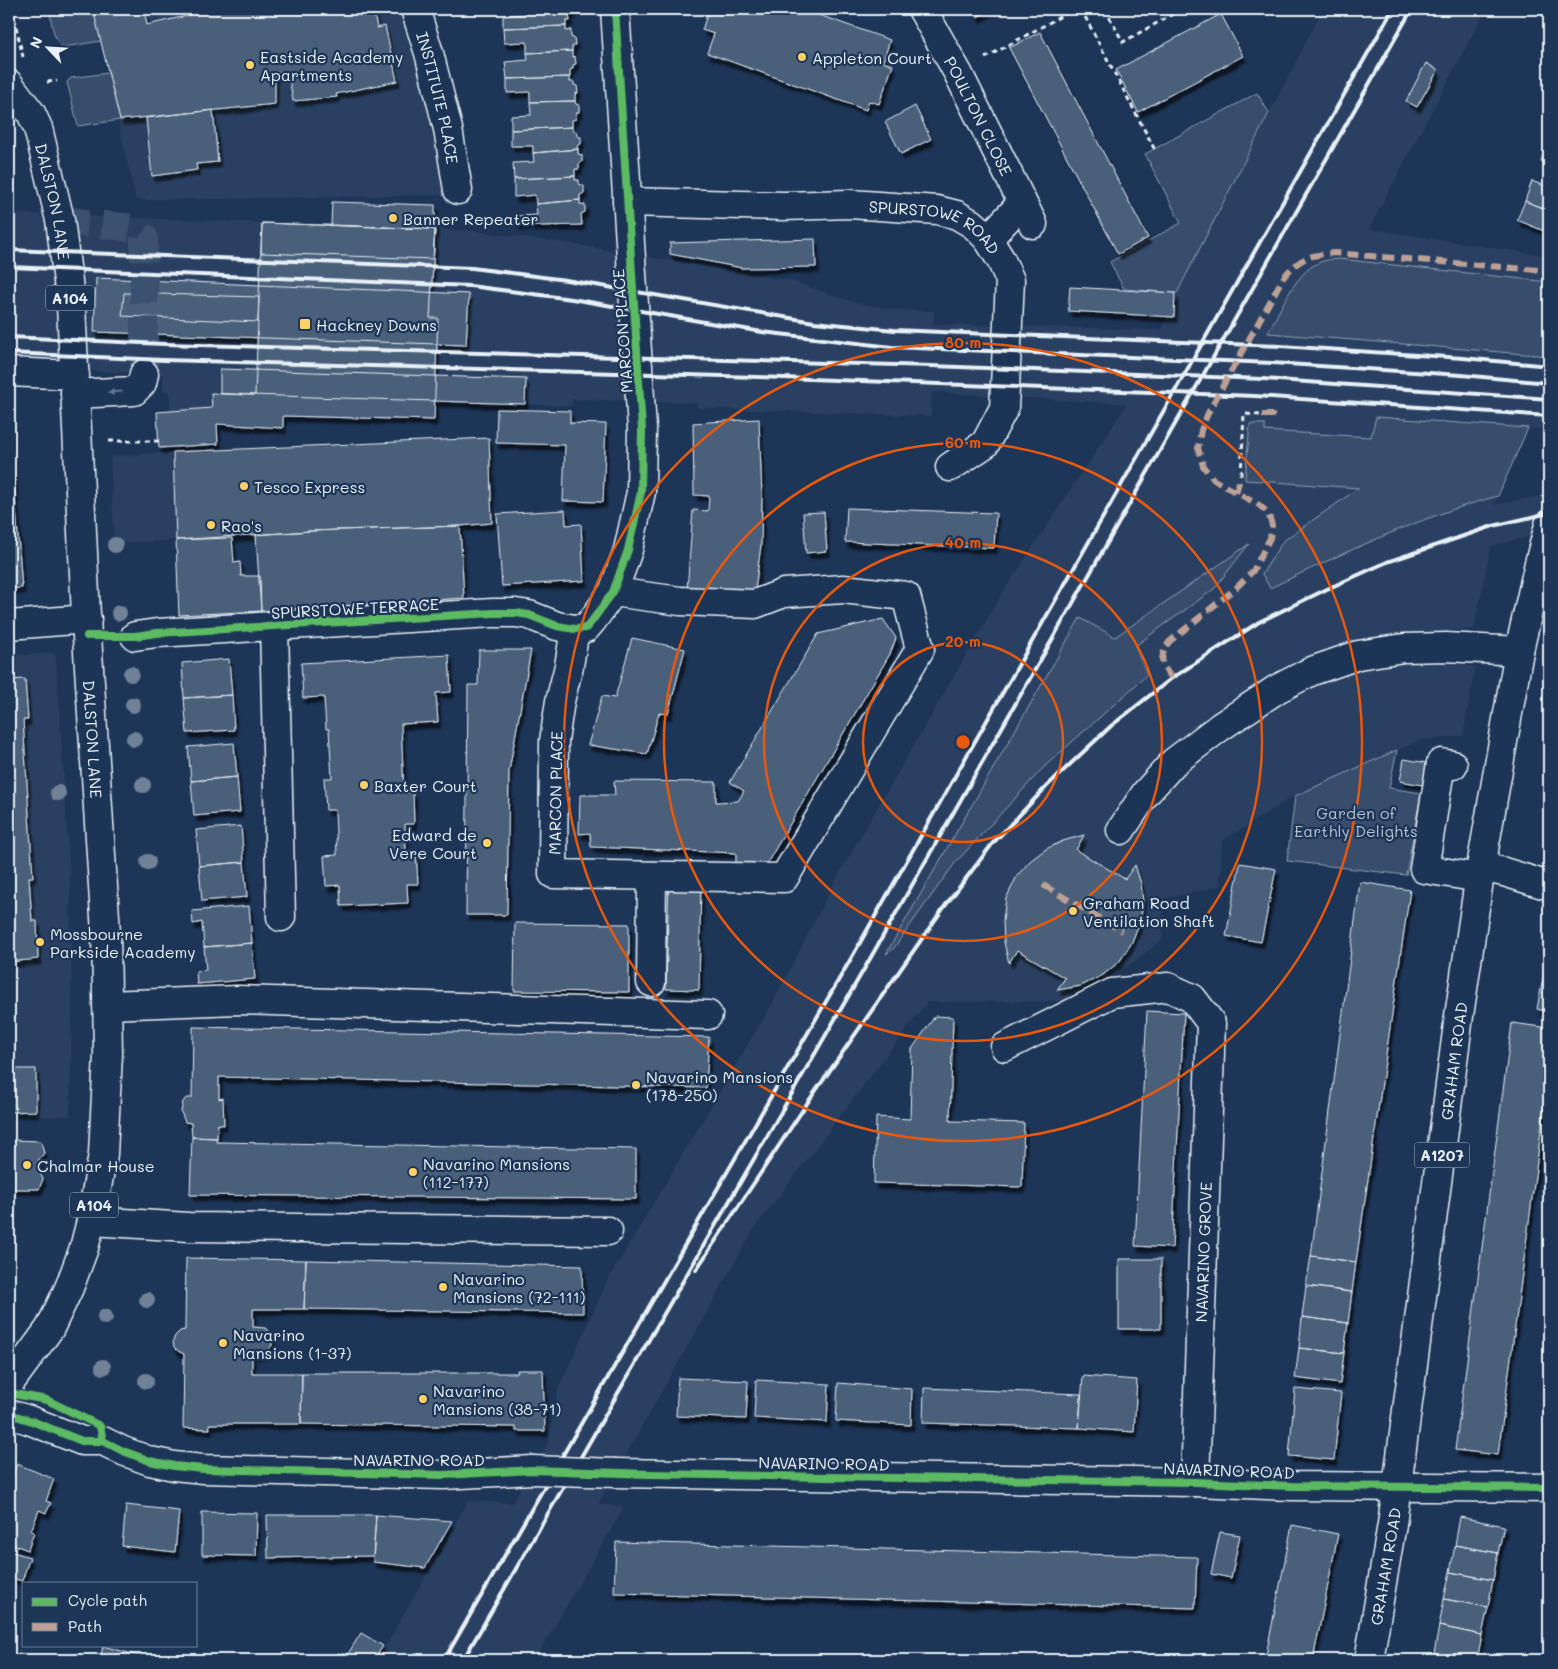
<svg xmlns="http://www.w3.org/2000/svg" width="1558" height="1669" font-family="Mali,sans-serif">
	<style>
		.built { fill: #2a4162 }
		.green { fill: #374d6c; stroke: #909fb2 }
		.building { fill: #495e7a; stroke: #e8f1f8; filter: url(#shadow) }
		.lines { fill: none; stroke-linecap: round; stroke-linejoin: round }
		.minor-tunnel { stroke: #3b516f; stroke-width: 28; stroke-dasharray: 28 14; stroke-linecap: butt }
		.minor-casing { stroke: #e8f1f8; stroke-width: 31 }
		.major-casing { stroke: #e8f1f8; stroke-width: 31 }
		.path { stroke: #e8f1f8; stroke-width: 3; stroke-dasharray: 5 4; stroke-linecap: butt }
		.minor { stroke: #1d3557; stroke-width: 28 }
		.major { stroke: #1d3557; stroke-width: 28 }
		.rail { stroke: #e8f1f8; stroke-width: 4 }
		.minor-bridge-casing { stroke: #e8f1f8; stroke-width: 31; stroke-linecap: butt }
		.minor-bridge { stroke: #1d3557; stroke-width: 28 }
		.quiet { stroke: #bda197; stroke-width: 6; stroke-dasharray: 12 6; stroke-linecap: butt }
		.cycleway-casing { stroke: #1d3557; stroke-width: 11 }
		.cycleway { stroke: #5cba63; stroke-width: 8 }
		.tree { fill: #708198 }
		.oneway { fill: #64778f }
		.ring { fill: none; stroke: #e8590c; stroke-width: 2.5 }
		.poi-dot { fill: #ffd166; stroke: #1d3557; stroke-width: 2 }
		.labels { text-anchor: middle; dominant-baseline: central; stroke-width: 4.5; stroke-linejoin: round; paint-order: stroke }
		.shield { fill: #1d3557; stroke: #abb9c8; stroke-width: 1 }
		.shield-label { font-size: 15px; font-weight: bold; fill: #e8f1f8 }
		.poi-label { font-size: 16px; fill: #e8f1f8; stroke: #1d3557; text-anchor: start }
		.street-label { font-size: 16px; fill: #e8f1f8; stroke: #1d3557 }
		.park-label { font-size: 16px; fill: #b3c0ce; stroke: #1d3557 }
		.centre { fill: #e8590c; stroke: #1d3557; stroke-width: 2.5 }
		.ring-label { font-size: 15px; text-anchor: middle; font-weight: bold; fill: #e8590c; stroke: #1d3557; stroke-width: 4.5; stroke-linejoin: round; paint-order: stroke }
	</style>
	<defs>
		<filter id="shadow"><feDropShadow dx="3" dy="5.5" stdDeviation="1" flood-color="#0009"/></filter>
	</defs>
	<rect width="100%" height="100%" fill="#1d3557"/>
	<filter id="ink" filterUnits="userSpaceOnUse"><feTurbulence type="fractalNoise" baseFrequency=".02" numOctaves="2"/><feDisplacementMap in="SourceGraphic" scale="10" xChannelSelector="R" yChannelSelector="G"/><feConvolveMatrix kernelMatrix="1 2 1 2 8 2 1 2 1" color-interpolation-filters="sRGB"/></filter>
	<g filter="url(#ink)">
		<path class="built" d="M93,9H398L434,120L444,195L136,200Z
			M1323,9H1486L1369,229L1549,256V430L1528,428L1494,505L1549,494V532L1491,546L1474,629L1449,631L1445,662L1475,667L1463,736L1420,740L1296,799L1294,796L1222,841L1220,886L1164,899L1162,940L1119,973L1073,1001L927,1002L754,1229L598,1504L624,1507L535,1660H378L468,1501L512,1503L548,1443L559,1387L608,1280L772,1004L840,872L1000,597L1127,404L932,392L931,416L697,408V403L572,399V406L435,401L434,420L284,416L283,428L218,424V444L159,448L157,412L170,410V392L163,391V374L9,367V213L475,231L572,244L792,281L837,297L867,305L896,310L934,311L933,324L1161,330L1177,293Z
			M173,452L174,466L305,461L310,531L232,538L114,543L110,457Z
			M53,653L56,656L70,879L72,1005L70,1116L9,1117V656Z"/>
		<path class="green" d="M49,9H93L101,41L65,47C52,43 52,20 49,9Z
			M108,73L120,120L78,126L67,82L71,78Z
			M1257,93L1269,113L1177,293L1124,289L1110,262L1181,223L1145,154Z
			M1339,259L1549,282V356L1268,333C1280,311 1297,267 1324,261C1328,259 1334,260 1339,259Z
			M1376,417L1528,428L1498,496C1418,517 1344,553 1270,588L1262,574L1283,541L1359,488L1245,480L1250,424H1265V431L1371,437Z
			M1249,544L1214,589L1135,646L1147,675L1044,767L955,863L893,949L886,954L1080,618L1115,637Z
			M1397,750L1389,788L1421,793L1406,875L1287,861L1295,796Z"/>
		<path class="building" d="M93,9H144L147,25L217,9H373L377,28L385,26L397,81L336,94L337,97L293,101L288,71L275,73V104L120,120Z
			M525,9H572L573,13L569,15L570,21H566V26L503,28V16L526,14Z
			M709,9H802L890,40L883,62L893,65L879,104L869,101L866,110L707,53L714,34L702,30Z
			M972,9H992L977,17Z
			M1221,14L1243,56L1138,112L1116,70Z
			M566,26V31L571,30V37L574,38L575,45L572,47V51L527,53V42L504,43L503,28Z
			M1040,32L1148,238L1118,254L1009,48Z
			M572,51V56L575,57L576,64L573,65V69L570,70V77L507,79L505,62L528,60L527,53Z
			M1426,63L1438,70L1417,107L1406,101Z
			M570,77V82H574V85L577,86L578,93L575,94V101L530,102V92L507,93V79Z
			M575,101L576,104L579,105V112L576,113V119L572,120V127L511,130V116L531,115L530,102Z
			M915,106L931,139L901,154L885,122Z
			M213,110L218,162L196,164L197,170L152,176L146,118Z
			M572,127L573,131H576L577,136L581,137V144L577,146L578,149L533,153V146H511V130Z
			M1547,143L1549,144V164L1541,161Z
			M578,149V154L582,155V162L579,164V169H575V176L514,179L513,163L534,162L533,153Z
			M575,176V180H579V184L584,186V193L580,195V200L536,204L535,195L514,197V179Z
			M1532,181L1549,188V211L1525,201Z
			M580,200V204L585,205V212L581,214L582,225L540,226L516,224V216L537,215L536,204Z
			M1525,201L1549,211V233L1517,220Z
			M332,202L435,205V229L331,225Z
			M262,223L435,229L433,259L261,253Z
			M262,223L435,229L430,318H438L434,420L283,416V428L217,424L218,444L159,448L157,412L212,408L211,393L255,395Z
			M815,239L816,267L742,268L670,254V243Z
			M96,278L469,294L466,345L94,332Z
			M1070,287L1175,293L1174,317L1068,311Z
			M124,293L259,297L258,322L122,316Z
			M220,369L526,379L525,404L220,394Z
			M497,409L570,411V423L606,424L603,502L563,501L565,445L496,443Z
			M9,413H10L12,456H9Z
			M759,419L762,497L761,545L755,590L687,591L693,510L708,511L709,496L694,495L693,423Z
			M489,438L492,523L460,526L310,531L176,540L173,452Z
			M9,456H12L22,588L9,589Z
			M847,508L996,513L994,548L845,542Z
			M565,510L566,525L581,524L584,581L502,586L497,514Z
			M824,512L827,551L806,553L803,513Z
			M460,526L464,598L261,611L256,535L310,531Z
			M232,538L234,563L240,562L241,576H260L261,611L179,615L176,540Z
			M883,619L896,638L890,654L766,865L736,864V853L591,847L590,833L579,834L580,795H615L614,781L716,782V802L738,801L744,791L730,782L818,634Z
			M632,638L685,649L668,714L659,713L647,754L588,745L602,696L615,698Z
			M479,650H531L509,771L507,915H466L468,685H478Z
			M449,655L451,692L436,693L438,722L401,724L404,793L413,792L414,824H405L406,851L416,850L418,884H407L408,903L341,906L340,885L326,886L324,856L337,855L335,810H326L324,778H332L329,729H326L324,697L303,698L301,663Z
			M229,659L232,695L184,698L182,663Z
			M25,679L28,720H23L33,877H29L32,921H37L38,959L9,962V680Z
			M232,695L234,730L187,733L184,698Z
			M234,743L237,777L191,781L188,747Z
			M1404,759L1427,763L1423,785L1400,781Z
			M237,777L240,812L194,816L191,781Z
			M241,826L244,862L199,866L196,830Z
			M1084,835L1076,850L1125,879L1135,865L1141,884L1143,902L1140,922L1131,944L1119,962L1103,975L1081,986L1057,990L1065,978L1017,950L1009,963L1004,942L1003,920L1006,899L1017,876L1030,861L1046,849L1063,841Z
			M244,862L247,897L202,901L199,866Z
			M1240,863L1276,869L1261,942L1226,936Z
			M669,878L701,879L699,990L666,989Z
			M1360,882L1410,890L1356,1262L1311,1256Z
			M249,906L252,943L204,947L202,922L193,924L192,911Z
			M515,923L629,924V992L514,991Z
			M252,943L255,979L197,984L196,971L206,970L204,947Z
			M1549,948V1012L1537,1009Z
			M1147,1011L1184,1013L1172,1248L1135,1246Z
			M935,1016L953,1017L950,1121L1024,1123L1022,1187L874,1183L876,1117L910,1119L912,1049Z
			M1512,1023L1549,1028V1071L1498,1455L1455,1450Z
			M193,1027L709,1037L706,1088L219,1077V1099L223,1098L224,1125L218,1124L217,1138L192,1137L191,1123L185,1122L181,1112L183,1102L186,1098H192Z
			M9,1069H36V1111L9,1112Z
			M192,1137L217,1138L216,1142L636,1149V1199L190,1195Z
			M11,1140L41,1141L44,1153L38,1161H40V1169H38L43,1179L39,1189H13V1160H11Z
			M1311,1256L1356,1262L1352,1292L1306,1286Z
			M186,1258L306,1260L304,1309H253V1327L265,1328L271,1333L272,1346L264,1354L252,1353V1373H302L301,1424H209L210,1429L183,1428L184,1354L178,1351L174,1347L173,1341L175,1336L180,1331L185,1330Z
			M1119,1259H1161V1329H1119Z
			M306,1260L582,1266L583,1313L304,1309Z
			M1306,1286L1352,1292L1348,1323L1302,1317Z
			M1302,1317L1348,1323L1344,1353L1299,1348Z
			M1299,1348L1344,1353L1340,1384L1295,1378Z
			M517,1370H543L545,1431H516V1427L301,1424L302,1373H518Z
			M1083,1376L1137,1380L1134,1432L1079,1428Z
			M678,1378L748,1381L746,1419L676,1416Z
			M756,1380L829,1384L827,1422L754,1418Z
			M838,1383L912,1389L911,1425L836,1421Z
			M924,1388L1081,1394L1079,1428L923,1423Z
			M1295,1389L1341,1393L1334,1460L1289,1456Z
			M17,1464L54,1479L46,1501L51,1503L46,1513L39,1510L31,1531L34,1532L28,1550L9,1543V1486Z
			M126,1505L179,1511L175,1552L122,1546Z
			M202,1512L257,1513L256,1556L202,1555Z
			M267,1515H376L373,1556L268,1558Z
			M376,1515L452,1521L425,1568L373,1562Z
			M1460,1517L1504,1526L1498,1553L1455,1545Z
			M1292,1525L1338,1534L1313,1660H1265Z
			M1220,1532L1240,1535L1231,1578L1211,1574Z
			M616,1542L1197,1557L1195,1608L614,1593Z
			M1455,1545L1498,1553L1493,1580L1450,1572Z
			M9,1551L30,1557L22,1581L9,1577Z
			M1450,1572L1493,1580L1488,1607L1444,1599Z
			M1444,1599L1488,1607L1482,1635L1439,1626Z
			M1439,1626L1482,1635L1477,1660H1467L1434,1654Z
			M361,1633L383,1646L374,1660H344Z
			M103,1646L154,1660H100Z
			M1162,1654L1182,1659V1660H1160Z
			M1434,1654L1467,1660H1432Z"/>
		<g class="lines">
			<path class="minor-tunnel" d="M60,220L133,228L144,237V374"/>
			<g class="minor-casing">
				<g id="minor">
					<path id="s1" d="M415,9L429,53L448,129L458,190"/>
					<path id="s2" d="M922,9L958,73L1033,224"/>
					<path id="s3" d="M627,202L784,206L850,204L937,210L957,215L974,225L988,239L1001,260L1010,280L1004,408L985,444L950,467"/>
					<path d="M988,239L1022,203"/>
					<path d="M9,372L75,375"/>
					<path d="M75,394L134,391L142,383L144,374"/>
					<path d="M9,625L87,619"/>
					<path d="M274,626L281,917"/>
					<path d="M575,629L569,666L560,701L554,741L553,874L784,878L920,649L906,596L843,589L784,593L755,604L680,601L613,592"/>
					<path d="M135,636L157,633L493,613H516L529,615L557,626L575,629L586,628L592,621L613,592L628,550L641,492L642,429L615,9"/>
					<path d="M1453,765L1441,763L1424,869L1480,878"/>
					<path d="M1121,830L1145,794L1174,762L1220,727L1277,689L1312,671L1358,655L1404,648L1446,647L1519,651"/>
					<path d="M1481,867L1504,872L1549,886"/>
					<path d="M651,982L652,876"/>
					<path d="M107,1005L238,1000L708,1015"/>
					<path d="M1005,1047L1112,993L1168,987L1192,998L1211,1023L1195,1482"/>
					<path d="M91,1221L189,1227L608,1231"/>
					<path d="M9,1414L29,1420L82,1441H103L123,1451L150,1461L174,1466L203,1469L443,1475L532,1470"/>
					<path d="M616,1473L1195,1482L1291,1486L1549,1488"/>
				</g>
			</g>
			<g class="major-casing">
				<g id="major">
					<path id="s4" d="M9,84L31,113L38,128L60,220L71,305L87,636L106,933L108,1054L103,1154L91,1221L84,1248L69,1288L50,1328L9,1384"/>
					<path id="s5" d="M1369,1660L1392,1524L1459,1016L1481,867L1519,651L1539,563L1549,525"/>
				</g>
			</g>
			<path class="path" d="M12,9L23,57
				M1081,9L1155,150
				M1105,9L1123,42L1182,9
				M985,58L1074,9
				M47,82L57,81
				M109,441H159
				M1241,475L1244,414L1262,415"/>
			<use href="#minor" class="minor"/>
			<use href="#major" class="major"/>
			<path class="rail" d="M9,250L472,268L566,280L814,322L894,330L1280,346L1463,358L1549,366
				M9,267L470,286L572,299L762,332L892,347L1272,363L1461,375L1549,383
				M9,337L164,344L932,366L1263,379L1549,399
				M9,353L164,360L758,377L1255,396L1549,416
				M696,1270L810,1099L942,910L993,843L1047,786L1111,726L1172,678L1259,622L1327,589L1387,562L1493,526L1549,513
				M444,1660L849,962L1393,9
				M463,1660L863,971L1412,9"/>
			<g class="minor-bridge-casing">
				<path id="minor-bridge" d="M532,1470L616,1473"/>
			</g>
			<use href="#minor-bridge" class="minor-bridge"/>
			<path class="quiet" d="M1262,415H1272L1273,409
				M1236,493L1241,475
				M1172,678C1160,664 1159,658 1169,642L1236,588L1253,571L1270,538L1272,525L1268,513L1259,505L1214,480L1203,466L1198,448L1201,430L1208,413L1283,278C1299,258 1309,255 1334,253L1549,271
				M1043,885L1122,931"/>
			<g class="cycleway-casing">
				<path id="cycleway" d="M87,636H135L157,633L493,613H516L529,615L557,626L575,629L586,628L592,621L613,592L628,550L641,492L642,429L615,9
					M9,1393L47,1400L100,1426L103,1441
					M9,1414L29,1420L82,1441H103L123,1451L150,1461L174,1466L203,1469L443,1475L532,1470L650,1474L826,1477L1195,1482L1291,1486L1549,1488"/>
			</g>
			<use href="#cycleway" class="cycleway"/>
		</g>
		<g class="tree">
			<circle cx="115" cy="545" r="8"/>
			<circle cx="119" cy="613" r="8"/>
			<circle cx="131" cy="674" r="8"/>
			<circle cx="133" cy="705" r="8"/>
			<circle cx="134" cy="739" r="8"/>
			<circle cx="143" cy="785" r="8"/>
			<circle cx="58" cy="793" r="8"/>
			<circle cx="148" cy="862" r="8"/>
			<circle cx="147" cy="1300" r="8"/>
			<circle cx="105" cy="1317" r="8"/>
			<circle cx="103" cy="1367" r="8"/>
			<circle cx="146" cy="1381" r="8"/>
		</g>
		<defs><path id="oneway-solid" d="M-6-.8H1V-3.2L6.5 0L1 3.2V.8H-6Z" transform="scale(1.25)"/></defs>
		<use class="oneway" href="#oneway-solid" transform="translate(115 392) rotate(177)"/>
	</g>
	<g class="ring">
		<circle cx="963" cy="742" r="100"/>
		<circle cx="963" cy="742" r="199"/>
		<circle cx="963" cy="742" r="299"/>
		<circle cx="963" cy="742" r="399"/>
	</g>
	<g class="poi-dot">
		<circle cx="802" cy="57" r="5"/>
		<circle cx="250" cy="65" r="5"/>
		<circle cx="393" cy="218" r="5"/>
		<rect x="299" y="318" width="12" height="12" rx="2.5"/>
		<circle cx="244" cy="486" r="5"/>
		<circle cx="211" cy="525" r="5"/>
		<circle cx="364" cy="785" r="5"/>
		<circle cx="487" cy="843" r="5"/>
		<circle cx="1073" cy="911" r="5"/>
		<circle cx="40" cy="942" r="5"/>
		<circle cx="636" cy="1085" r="5"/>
		<circle cx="27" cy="1165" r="5"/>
		<circle cx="413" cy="1172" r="5"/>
		<circle cx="443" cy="1287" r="5"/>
		<circle cx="223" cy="1343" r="5"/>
		<circle cx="423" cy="1399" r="5"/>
	</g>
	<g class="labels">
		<g class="shield">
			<rect x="46" y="285.5" width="48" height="25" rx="4"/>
			<rect x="1414.5" y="1142.5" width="55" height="25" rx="4"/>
			<rect x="70" y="1192.5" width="48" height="25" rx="4"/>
		</g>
		<g class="shield-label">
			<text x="70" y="298">A104</text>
			<text x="1442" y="1155">A1207</text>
			<text x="94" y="1205">A104</text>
		</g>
		<g class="poi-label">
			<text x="260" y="56">Eastside Academy<tspan x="260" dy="18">Apartments</tspan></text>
			<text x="812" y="57">Appleton Court</text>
			<text x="403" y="218">Banner Repeater</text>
			<text x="316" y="324">Hackney Downs</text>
			<text x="254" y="486">Tesco Express</text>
			<text x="221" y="525">Rao's</text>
			<text x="374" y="785">Baxter Court</text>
			<text x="477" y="834" text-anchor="end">Edward de<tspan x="477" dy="18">Vere Court</tspan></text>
			<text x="1083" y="902">Graham Road<tspan x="1083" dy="18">Ventilation Shaft</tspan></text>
			<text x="50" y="933">Mossbourne<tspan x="50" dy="18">Parkside Academy</tspan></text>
			<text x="646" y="1076">Navarino Mansions<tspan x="646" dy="18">(178-250)</tspan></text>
			<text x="423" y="1163">Navarino Mansions<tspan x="423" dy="18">(112-177)</tspan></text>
			<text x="37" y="1165">Chalmar House</text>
			<text x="453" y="1278">Navarino<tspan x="453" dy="18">Mansions (72-111)</tspan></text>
			<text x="233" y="1334">Navarino<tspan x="233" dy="18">Mansions (1-37)</tspan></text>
			<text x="433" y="1390">Navarino<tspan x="433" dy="18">Mansions (38-71)</tspan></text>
		</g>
		<g class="street-label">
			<text stroke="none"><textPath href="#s1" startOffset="92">INSTITUTE PLACE</textPath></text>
			<text stroke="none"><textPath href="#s2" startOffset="121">POULTON CLOSE</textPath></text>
			<text stroke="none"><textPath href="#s4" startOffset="128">DALSTON LANE</textPath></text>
			<text stroke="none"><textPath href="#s3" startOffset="314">SPURSTOWE ROAD</textPath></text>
			<text transform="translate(622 331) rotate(-94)">MARCON PLACE</text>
			<text transform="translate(355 608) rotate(-3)">SPURSTOWE TERRACE</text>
			<text stroke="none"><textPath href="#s4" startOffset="668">DALSTON LANE</textPath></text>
			<text transform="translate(555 793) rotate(-89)">MARCON PLACE</text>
			<text stroke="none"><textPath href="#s5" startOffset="605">GRAHAM ROAD</textPath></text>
			<text transform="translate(1203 1252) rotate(-88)">NAVARINO GROVE</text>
			<text x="419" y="1459">NAVARINO ROAD</text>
			<text transform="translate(824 1463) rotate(1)">NAVARINO ROAD</text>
			<text transform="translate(1229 1470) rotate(2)">NAVARINO ROAD</text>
			<text stroke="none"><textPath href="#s5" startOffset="95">GRAHAM ROAD</textPath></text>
		</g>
		<g class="park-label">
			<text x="1356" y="812">Garden of<tspan x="1356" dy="18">Earthly Delights</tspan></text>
		</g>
	</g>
	<circle cx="963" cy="742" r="8" class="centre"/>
	<g class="ring-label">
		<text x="963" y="348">80 m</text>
		<text x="963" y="448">60 m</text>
		<text x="963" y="548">40 m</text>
		<text x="963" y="647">20 m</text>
	</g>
	<rect width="1558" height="1669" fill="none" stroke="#1d3557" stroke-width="30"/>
	<rect x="15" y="15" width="1528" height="1639" fill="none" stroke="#e8f1f8" stroke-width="2" filter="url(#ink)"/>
	<rect x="22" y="1582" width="175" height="65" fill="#1d3557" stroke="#6e8097"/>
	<rect x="32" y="1598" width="25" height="8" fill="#5cba63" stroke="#6e8097"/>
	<text x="68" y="1606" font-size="15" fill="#e8f1f8">Cycle path</text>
	<rect x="32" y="1623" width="25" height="8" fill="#bda197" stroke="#6e8097"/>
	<text x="68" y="1632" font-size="15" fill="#e8f1f8">Path</text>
	<g transform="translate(48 48) rotate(295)" stroke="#1d3557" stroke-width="4" paint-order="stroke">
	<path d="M0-4L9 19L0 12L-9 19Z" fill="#e8f1f8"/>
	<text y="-8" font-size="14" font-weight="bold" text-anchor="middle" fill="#e8f1f8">N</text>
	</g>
</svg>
